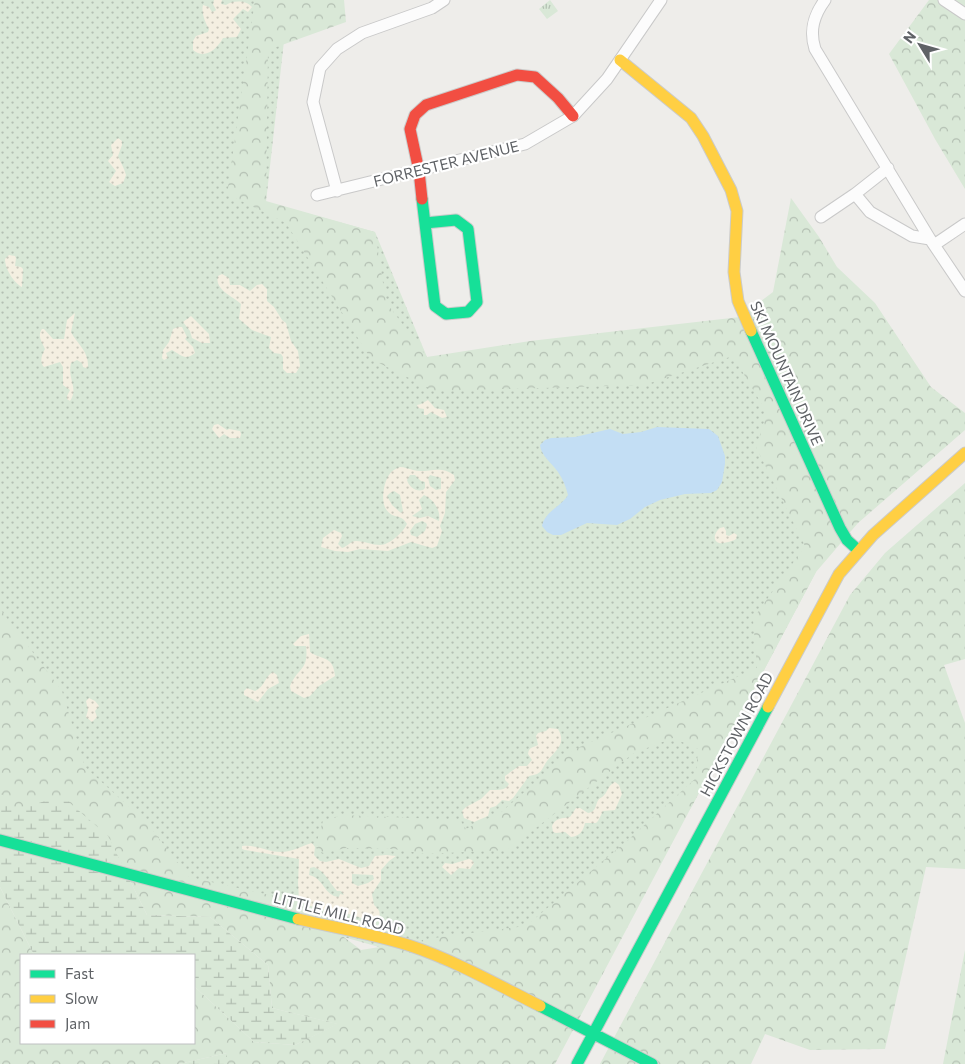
<svg xmlns="http://www.w3.org/2000/svg" width="965" height="1064" font-family="Commissioner,sans-serif">
	<style>
		.grass { fill: url(#grass-dots) }
		.forest { fill: url(#forest-crowns) }
		.wetland { fill: url(#wetland-marsh) }
		.sand { fill: url(#sand-dots); fill-rule: evenodd }
		.park { fill: url(#park-tufts) }
		.water { fill: #c3def4 }
		.lines { fill: none; stroke-linecap: round; stroke-linejoin: round }
		.street-casing { stroke: #c9c9c9; stroke-width: 13 }
		.fast-casing { stroke: #cbcbca; stroke-width: 13 }
		.slow-casing { stroke: #cbcbca; stroke-width: 13 }
		.jam-casing { stroke: #cbcbca; stroke-width: 13 }
		.street { stroke: #fcfcfc; stroke-width: 11 }
		.fast { stroke: #16e098; stroke-width: 11 }
		.slow { stroke: #ffcf43; stroke-width: 11 }
		.jam { stroke: #f24e42; stroke-width: 11 }
		.labels { text-anchor: middle; dominant-baseline: central; stroke-width: 4.5; stroke-linejoin: round; paint-order: stroke }
		.street-label { font-size: 15px; fill: #5f6266; stroke: #fff }
	</style>
	<defs>
		<pattern id="grass-dots" width="8" height="8" patternUnits="userSpaceOnUse" patternTransform="scale(1.25)"><rect width="8" height="8" fill="#d9e8d7"/><path d="M2 2h.1M6 6h.1" fill="none" stroke="#b3bfb2" stroke-width="1.8" stroke-linecap="round"/></pattern>
		<pattern id="forest-crowns" width="20" height="18" patternUnits="userSpaceOnUse" patternTransform="scale(1.25)"><rect width="20" height="18" fill="#d9e8d7"/><path d="M2 6a3 3 0 1 1 6 0M12 15a3 3 0 1 1 6 0" fill="none" stroke="#b3bfb2"/></pattern>
		<pattern id="wetland-marsh" width="20" height="14" patternUnits="userSpaceOnUse" patternTransform="scale(1.25)"><rect width="20" height="14" fill="#d9e8d7"/><path d="M1 5h8M5 5V1M11 12h8M15 12V8" fill="none" stroke="#b3bfb2"/></pattern>
		<pattern id="sand-dots" width="8" height="8" patternUnits="userSpaceOnUse" patternTransform="scale(1.25)"><rect width="8" height="8" fill="#f4efe1"/><path d="M2 2h.1M6 6h.1" fill="none" stroke="#c9c5ba" stroke-width="1.8" stroke-linecap="round"/></pattern>
		<pattern id="park-tufts" width="24" height="20" patternUnits="userSpaceOnUse" patternTransform="scale(1.25)"><rect width="24" height="20" fill="#d9e8d7"/><path d="M3 7l-1-3M5 7V3M7 7l1-3M15 17l-1-3M17 17v-4M19 17l1-3" fill="none" stroke="#b3bfb2"/></pattern>
	</defs>
	<rect width="100%" height="100%" fill="#eeedea"/>
	<path class="grass" d="M0,0H299L287,14L266,202L375,232L427,357L812,342L816,572L691,808L575,934L379,947L0,840Z"/>
	<path class="forest" d="M255,0H344L346,22L268,50L266,201L375,232L386,302L427,357L530,341L740,317L773,292L791,198L819,237L837,267L875,303L931,387L965,413V430L858,523L816,572L555,1064H227V1053L179,1064H0V887L34,955H21V1043H194V986L254,1042L295,1045L337,1024L272,1008L268,965L210,917L147,915L108,836L14,809L0,792V609L62,691L85,767L146,822L189,877L296,901L361,950L447,936L526,926L628,840L696,778L698,749L673,738L634,753L507,850L425,854L394,849L346,848L323,853L315,847L323,821L341,815L460,820L466,829L481,821L498,815L573,750L757,668L753,619L805,546L756,447L767,413L733,356L644,385L435,391L371,359L286,223L227,194Z
		M929,0H965V189L935,139L889,54Z
		M965,483V659L944,665L965,723V869L926,867L885,1049L810,1050L765,1034L751,1064H600L850,595L885,553Z
		M965,950V1064H943Z"/>
	<path class="wetland" d="M0,792L14,809L63,797L108,836L147,915L210,917L268,965L272,1008L338,1024L295,1045L254,1042L194,986V955H34L0,887Z
		M227,1053V1064H179Z"/>
	<path class="sand" d="M214,0H222L221,4L226,5C233,0 246,0 252,7L248,12L243,9L233,19L241,29L237,37L223,38C217,49 205,60 193,50V41L196,36L208,32L209,29C205,23 201,11 203,5L209,7L212,12L215,11L216,10L213,4Z
		M118,138L122,141V145L118,156C121,163 124,168 126,175L123,183L115,186L109,182L116,171L108,161L113,155L111,145Z
		M9,255L15,256L16,258L15,266L21,267L23,269L22,287C14,283 5,269 5,259Z
		M222,274L229,278L230,285H240L250,291L257,285L262,284L267,289V301L274,307L282,320L286,323L291,341L298,351L300,366L296,373H287L283,369V357L281,354L274,353L269,348L271,337L252,330L239,319L241,304C234,297 214,290 218,276Z
		M75,313L71,332C77,344 89,351 88,367L86,368L83,367L82,363L77,360L71,363C67,379 79,388 70,401L67,399V396L70,390L63,385V367L60,362L44,367C39,362 42,354 45,349C42,342 37,336 42,329H44L53,339H64L67,320Z
		M191,316L209,334L210,343H202L192,338L190,331L183,322Z
		M178,327H182L187,337L185,339L193,347L195,353C185,361 181,355 172,350L166,353L168,358L164,360L162,358L163,350L169,342L173,329Z
		M428,400L435,408L444,410L447,417L442,418L431,412L427,415H424V409L418,408L417,405L421,404Z
		M218,424L227,430L229,429L240,431L241,434L240,438H230L224,434L219,438L212,429L214,425Z
		M400,467C405,467 408,469 413,470C427,474 439,464 454,475L455,480L446,492L445,513L440,526L442,531L437,546L432,548L411,542L388,551L360,549L348,552L335,551L321,547L323,538L334,530L341,533L342,536L338,544L342,548C348,546 351,541 356,541C364,541 372,545 380,545C390,545 403,532 407,524C404,519 401,517 395,516C381,512 382,495 385,484C388,475 391,470 400,467ZM410,475H415L421,481L425,482V488L423,490C416,492 409,487 407,480ZM430,475L441,478V489L436,490L430,486L428,478ZM394,491L400,495L403,511L401,513L392,505L387,496L390,493ZM424,495C434,500 441,510 439,521L428,516L420,518L412,516L422,509L419,500ZM422,521L426,523L427,525L425,531L417,537L411,535L410,531L415,524Z
		M724,527L726,531V535L729,536L734,533L737,535L736,539C733,541 723,544 719,543C711,540 716,531 720,528Z
		M309,634L310,652C323,661 333,655 335,676L319,686L310,696L304,698L291,691L290,686C298,667 309,671 306,646H295L293,644L301,636Z
		M273,672L277,675L279,683L268,689L258,702L244,695V691L247,688L255,691C265,687 264,677 273,672Z
		M89,698L95,701L99,706L95,711L97,717L92,722L86,717L88,710L86,701Z
		M549,728L558,729C567,744 555,751 547,761C544,765 542,772 537,774C535,775 532,775 529,776L513,798L509,801L502,800L496,806L490,808L488,816L474,822L464,818L462,811L466,807L481,799L490,790C497,790 506,791 509,784L505,780V776L519,766H527L532,760L528,754C529,747 532,748 538,745L536,736L538,733L546,731Z
		M615,782L619,785L622,794L615,810L603,811L598,821L596,823H585C583,831 580,836 571,837L565,832L556,833L553,832L552,826C556,817 562,819 570,817L576,808H580L588,813C597,812 595,804 599,799C609,794 606,786 615,782Z
		M312,843L315,847L314,855L320,861L326,862L339,859L361,868L369,866L375,856L386,855L396,856L389,861L381,870V880L372,894L374,905C380,910 381,913 378,921C365,921 356,915 344,913C328,910 312,909 299,900L298,883L299,859L245,850L242,849V846C255,844 268,852 281,852C292,852 301,846 312,843ZM314,867C326,872 329,882 337,891H341L344,895L340,894L339,897C324,896 324,878 309,875L310,868ZM352,874L373,875L374,879L368,883L358,886L352,883Z
		M469,859L472,860L474,863L470,869L459,868L451,875L442,867L445,863L452,864Z"/>
	<path class="park" d="M550,0L558,11L547,19L539,9Z"/>
	<path class="water" d="M657,427L709,429L718,436L725,456V464L722,482L717,490L711,493L685,494L660,500L645,507L630,519L617,525L587,523L561,535H553L547,532L542,526C545,511 561,507 568,495C566,487 563,479 558,472C552,463 541,456 540,445L545,440L551,438L575,437L610,429L623,434L641,432Z"/>
	<g class="lines">
		<g class="street-casing">
			<path id="street" d="M825,0C814,15 809,30 815,49L930,239L965,291
				M944,0L965,14
				M337,191L313,102L320,68L337,49L362,33L432,8L444,0
				M855,194L870,212L912,236L930,239
				M317,195L525,144L573,116L607,79L661,0
				M821,217L855,194L888,168
				M934,245L965,224"/>
		</g>
		<g class="fast-casing">
			<path id="fast" d="M422,199L435,306L446,314L468,312L477,302L468,229L456,220L425,223
				M751,331L840,528L847,540L858,550
				M0,840L298,919
				M540,1006L652,1064
				M577,1064L768,707"/>
		</g>
		<g class="slow-casing">
			<path id="slow" d="M620,60L691,118L703,136L731,190L737,211L734,272L738,301L751,331
				M768,707L839,574L873,535L965,453
				M298,919C336,928 374,934 411,946C456,961 498,985 540,1006"/>
		</g>
		<g class="jam-casing">
			<path id="jam" d="M422,199L419,171L410,129L415,115L426,105L517,75L535,77L558,98L573,116"/>
		</g>
		<use href="#street" class="street"/>
		<use href="#fast" class="fast"/>
		<use href="#slow" class="slow"/>
		<use href="#jam" class="jam"/>
	</g>
	<g class="labels">
		<g class="street-label">
			<text transform="translate(446 163) rotate(-14)">FORRESTER AVENUE</text>
			<text transform="translate(787 373) rotate(66)">SKI MOUNTAIN DRIVE</text>
			<text transform="translate(736 734) rotate(-62)">HICKSTOWN ROAD</text>
			<text transform="translate(339 913) rotate(14)">LITTLE MILL ROAD</text>
		</g>
	</g>
	<rect x="20" y="954" width="175" height="90" fill="#ffffff" stroke="#bfc0c2"/>
	<rect x="30" y="970" width="25" height="8" fill="#16e098" stroke="#bfc0c2"/>
	<text x="65" y="979" font-size="15" fill="#5f6266">Fast</text>
	<rect x="30" y="995" width="25" height="8" fill="#ffcf43" stroke="#bfc0c2"/>
	<text x="65" y="1004" font-size="15" fill="#5f6266">Slow</text>
	<rect x="30" y="1020" width="25" height="8" fill="#f24e42" stroke="#bfc0c2"/>
	<text x="65" y="1029" font-size="15" fill="#5f6266">Jam</text>
	<g transform="translate(920 45) rotate(307)" stroke="#ffffff" stroke-width="4" paint-order="stroke">
	<path d="M0-4L9 19L0 12L-9 19Z" fill="#5f6266"/>
	<text y="-8" font-size="14" font-weight="bold" text-anchor="middle" fill="#5f6266">N</text>
	</g>
</svg>
